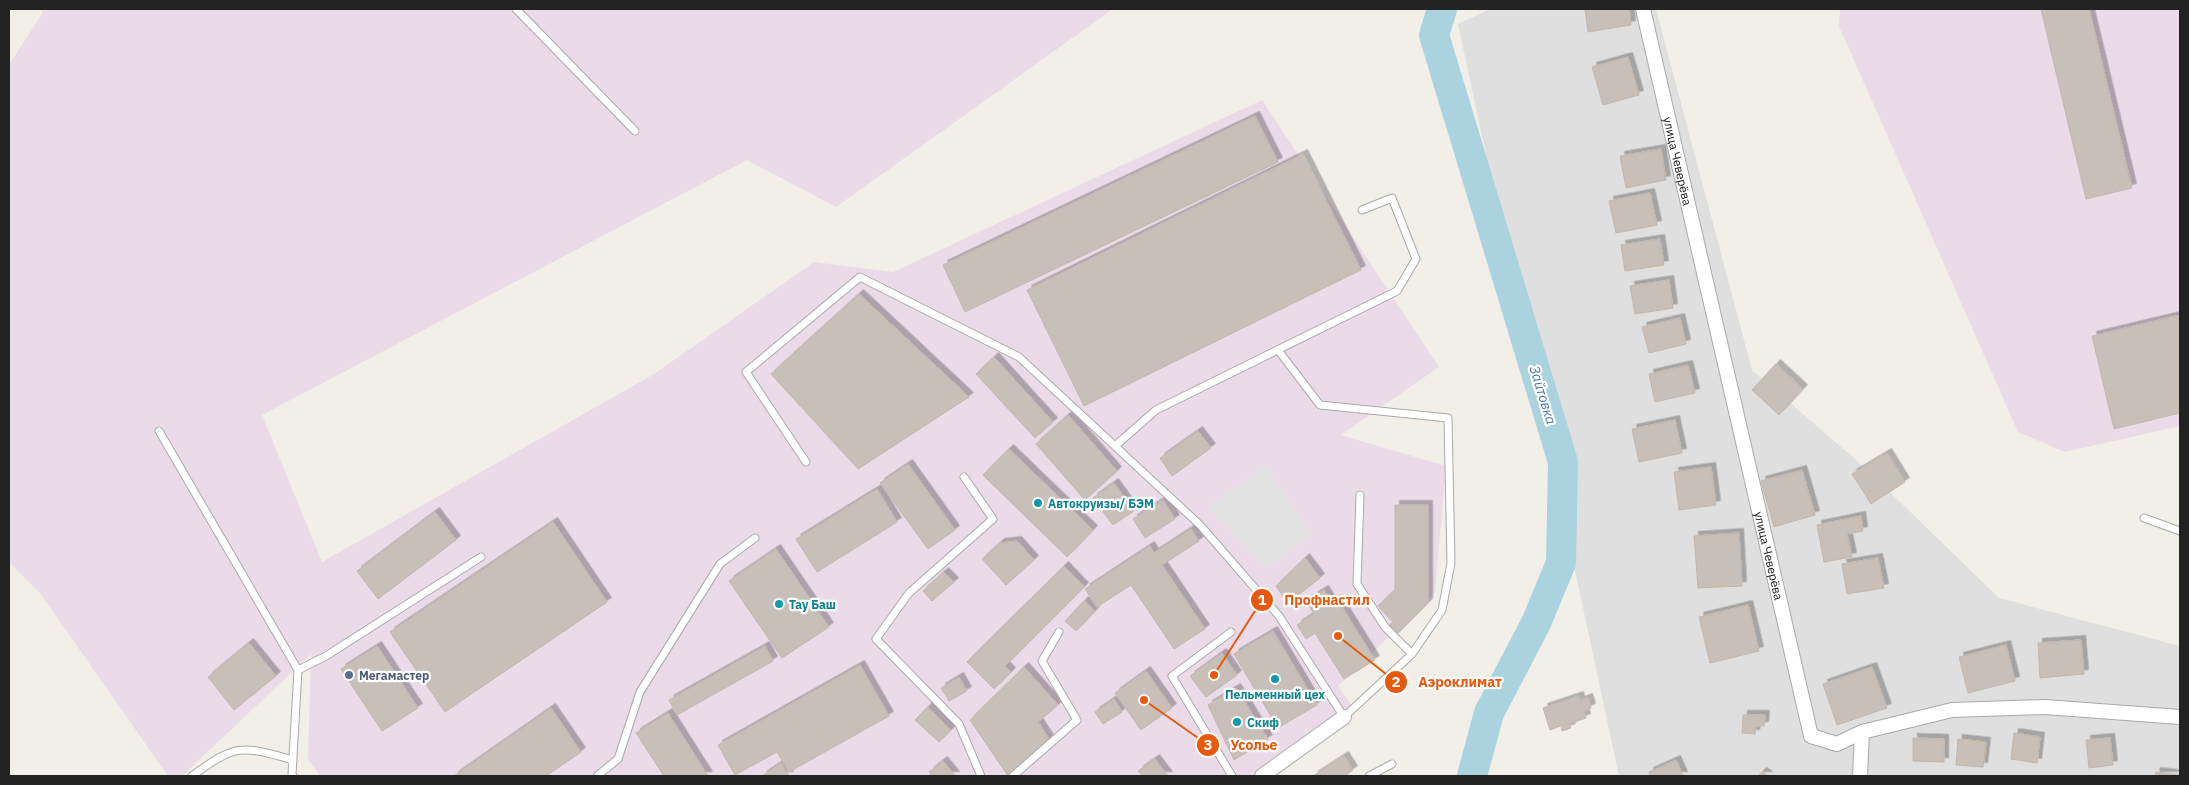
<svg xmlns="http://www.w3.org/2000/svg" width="2189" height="785" font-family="'IBM Plex Sans',sans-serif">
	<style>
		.residential { fill: #e0dfdf }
		.industrial { fill: #ebdbe8 }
		.parking { fill: #e2e2e2 }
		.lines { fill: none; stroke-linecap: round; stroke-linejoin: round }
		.river { stroke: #aad3df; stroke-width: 30 }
		.building { fill: #c7bfb8; stroke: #c4b6ab; filter: url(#shadow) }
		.service-casing { stroke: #a9a9a9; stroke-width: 9 }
		.minor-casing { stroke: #a9a9a9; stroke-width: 16 }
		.service { stroke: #fff; stroke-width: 7 }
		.minor { stroke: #fff; stroke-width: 14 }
		.culture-dot { fill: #0f9aa8; stroke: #fff; stroke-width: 2 }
		.service-dot { fill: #5c6f8a; stroke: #fff; stroke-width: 2 }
		.labels { text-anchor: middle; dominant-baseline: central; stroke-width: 4.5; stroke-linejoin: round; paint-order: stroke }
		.street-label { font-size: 12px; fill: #222; stroke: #fff }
		.culture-label { font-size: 12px; font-weight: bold; fill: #0d838f; stroke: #fff; text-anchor: start }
		.service-label { font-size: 12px; font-weight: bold; fill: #4e5e75; stroke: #fff; text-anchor: start }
		.water-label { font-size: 14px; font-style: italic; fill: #4a7aab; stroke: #fff }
		.leader { fill: none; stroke: #e8590c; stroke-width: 2 }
		.callout-dot { fill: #e8590c; stroke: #fff; stroke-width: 2 }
		.mark-label { font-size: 15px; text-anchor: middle; font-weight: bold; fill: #fff }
		.callout-label { font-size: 14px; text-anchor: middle; font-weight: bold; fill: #e8590c; stroke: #fff; stroke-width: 4.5; stroke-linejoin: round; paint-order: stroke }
	</style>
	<defs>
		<filter id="shadow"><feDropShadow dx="4.5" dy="-4.5" stdDeviation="0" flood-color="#0004"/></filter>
	</defs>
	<rect width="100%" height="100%" fill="#f2efe9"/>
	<path class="residential" d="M1490,9H1656L1752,370L1863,466L1999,598L2180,646V776H1619L1458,24Z"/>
	<path class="industrial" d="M40,9H1113L836,207L747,160L262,415L322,562L654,374L814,262L893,272L1262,100L1439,367L1341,435L1446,466L1435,592L1338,686L1355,710L1258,776H320L308,759L311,654L182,776H168L40,593L9,562V65L43,12Z
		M1840,9H2180V426L2065,452L2018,432L1839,26Z"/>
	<path class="parking" d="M1265,466L1312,536L1265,567L1208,508Z"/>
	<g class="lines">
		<path class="river" d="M1442,9L1434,35L1563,462L1561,563L1536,623L1489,713L1472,776"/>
	</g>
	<path class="building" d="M1585,9H1629L1631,25L1588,32Z
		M2041,9H2089L2132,188L2086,199Z
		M1628,57L1639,95L1603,105L1592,67Z
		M1255,116L1278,162L965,312L943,265Z
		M1661,149L1666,180L1626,188L1620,156Z
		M1303,154L1361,270L1084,406L1027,290Z
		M1650,193L1657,225L1616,233L1609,201Z
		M1660,239L1664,265L1625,271L1621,245Z
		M1669,280L1673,308L1635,314L1630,286Z
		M859,294L969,397L858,469L771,374Z
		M2180,315V413L2114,429L2092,336Z
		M1680,318L1686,344L1649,353L1642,327Z
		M994,357L1053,422L1035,438L976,374Z
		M1776,364L1803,389L1779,415L1752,390Z
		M1688,365L1695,393L1655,402L1649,374Z
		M1068,415L1117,471L1085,500L1036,444Z
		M1675,420L1682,453L1639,462L1632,429Z
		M1198,431L1211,448L1172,476L1160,458Z
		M1009,449L1093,530L1067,557L983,475Z
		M1887,453L1905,482L1871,504L1852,474Z
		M908,464L955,530L928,549L880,483Z
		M1711,467L1716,505L1679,510L1674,472Z
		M1802,470L1815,515L1774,527L1761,481Z
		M1114,483L1134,511L1113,525L1093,498Z
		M877,489L897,522L817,572L796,539Z
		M1163,500L1175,519L1145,538L1133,519Z
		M1395,505H1428V603L1395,636L1387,628L1393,622L1378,606L1395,590Z
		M435,512L456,540L378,599L357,571Z
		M1861,516L1863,531L1847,534L1852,557L1824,562L1817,525Z
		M553,522L607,602L445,712L390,632Z
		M1191,529L1199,541L1162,565L1205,629L1174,649L1131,585L1097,607L1085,589L1150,546L1154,553Z
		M1739,533L1742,586L1698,588L1694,536Z
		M1017,541L1034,560L1006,585L982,559L1000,543Z
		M776,549L829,627L782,658L729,581Z
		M1305,558L1320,578L1288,603L1276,586Z
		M1878,558L1884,588L1847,594L1842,564Z
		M1064,566L1084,587L1005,666L1011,672L994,689L967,662Z
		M944,572L954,582L932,601L923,591Z
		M1324,590L1332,603L1337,599L1375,660L1344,679L1315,633L1306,639L1297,625L1314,614L1306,601Z
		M1084,601L1095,611L1076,631L1065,621Z
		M1748,605L1759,651L1710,663L1699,617Z
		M1273,631L1317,705L1278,728L1234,654Z
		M2081,640L2084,674L2040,678L2038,643Z
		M249,643L276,676L234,710L208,677Z
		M2006,645L2015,681L1968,693L1959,657Z
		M377,646L418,708L382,731L341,669Z
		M765,646L773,661L677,715L669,700Z
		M1222,653L1237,675L1206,697L1190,676Z
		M860,665L889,716L789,772L777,752L735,775L718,745Z
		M1024,667L1058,705L1038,722L1049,739L1008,776L970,720Z
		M1872,667L1887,708L1837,725L1823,684Z
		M1146,671L1172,708L1141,730L1115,693Z
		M959,677L967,691L949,701L941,688Z
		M1236,688L1268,739L1234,760L1208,705Z
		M1579,696L1580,701L1588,698L1591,708L1584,711L1586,718L1569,724L1571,728L1562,731L1561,726L1550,730L1543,708Z
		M1114,699L1122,712L1103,724L1095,712Z
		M928,707L951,730L939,742L915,720Z
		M551,708L581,752L546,776H454Z
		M668,713L708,776H664L636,733Z
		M1743,715H1765L1764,726H1756L1755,734L1742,733Z
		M2014,733L2040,737L2037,763L2011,759Z
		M1913,738L1944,739V762L1913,761Z
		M2110,738L2113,765L2089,768L2086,740Z
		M1958,739L1986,742L1983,767L1956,765Z
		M1344,756L1353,770L1345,776H1313Z
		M1155,759L1168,776H1143L1138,771Z
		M1676,760L1683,776H1650L1649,772Z
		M943,761L955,776H932L929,772Z
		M781,763L789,776H762Z
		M1762,772L1768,776H1758Z
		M2156,772L2180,775V776H2155Z"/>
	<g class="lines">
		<g class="service-casing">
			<path id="service" d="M516,9L635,131
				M159,431L298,670L292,774L293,776
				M1115,446L1156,410L1397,291L1416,259L1392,198L1362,210
				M806,462L746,372L860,277L1019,357L1200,525L1279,616L1344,717L1412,654L1442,610L1451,563L1448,418L1320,405L1278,350
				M964,477L993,519L909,593L876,639L959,724L981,776
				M1360,495L1357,584L1385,627L1412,654
				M2144,518L2180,531
				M1231,632L1172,676L1232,776
				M298,670L326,656L481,557
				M192,776C236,744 240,745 293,760
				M597,776L618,759L640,692L720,564L755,538
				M1013,776L1077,720L1042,661L1059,632
				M1369,776L1392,764"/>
		</g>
		<g class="minor-casing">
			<g id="minor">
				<path id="s1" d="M1643,9L1811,736L1837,744L1862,732L1952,710L2045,707L2180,717"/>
				<path d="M1262,776L1344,717"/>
				<path d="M1860,776L1862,732"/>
			</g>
		</g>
		<use href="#service" class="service"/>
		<use href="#minor" class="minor"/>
	</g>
	<g class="culture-dot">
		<circle cx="1038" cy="503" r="5"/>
		<circle cx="779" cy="604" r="5"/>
		<circle cx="1275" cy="679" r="5"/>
		<circle cx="1237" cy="722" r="5"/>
	</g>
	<circle class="service-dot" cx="349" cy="675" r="5"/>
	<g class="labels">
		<g class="street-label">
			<text stroke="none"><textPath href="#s1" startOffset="156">улица Чеверёва</textPath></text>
			<text stroke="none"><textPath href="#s1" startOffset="561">улица Чеверёва</textPath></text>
		</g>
		<g class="culture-label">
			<text x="1048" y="503">Автокруизы/ БЭМ</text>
			<text x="789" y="604">Тау Баш</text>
			<text x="1275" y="694" text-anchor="middle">Пельменный цех</text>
			<text x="1247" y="722">Скиф</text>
		</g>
		<g class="service-label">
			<text x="359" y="675">Мегамастер</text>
		</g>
		<g class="water-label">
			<text transform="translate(1543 395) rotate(73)">Зайтовка</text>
		</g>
	</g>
	<path class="leader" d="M1214 675L1262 600M1338 636L1396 682M1144 700L1208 745"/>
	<g class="callout-dot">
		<circle cx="1214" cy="675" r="5"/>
		<circle cx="1338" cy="636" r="5"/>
		<circle cx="1144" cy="700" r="5"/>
		<circle cx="1262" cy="600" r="12"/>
		<circle cx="1396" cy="682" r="12"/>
		<circle cx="1208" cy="745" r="12"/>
	</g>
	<g class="mark-label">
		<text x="1262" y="605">1</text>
		<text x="1396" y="687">2</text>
		<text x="1208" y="750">3</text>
	</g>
	<g class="callout-label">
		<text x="1327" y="605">Профнастил</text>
		<text x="1460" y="687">Аэроклимат</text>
		<text x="1254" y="750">Усолье</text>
	</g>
	<rect width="2189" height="785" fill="none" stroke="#222222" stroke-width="20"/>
</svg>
